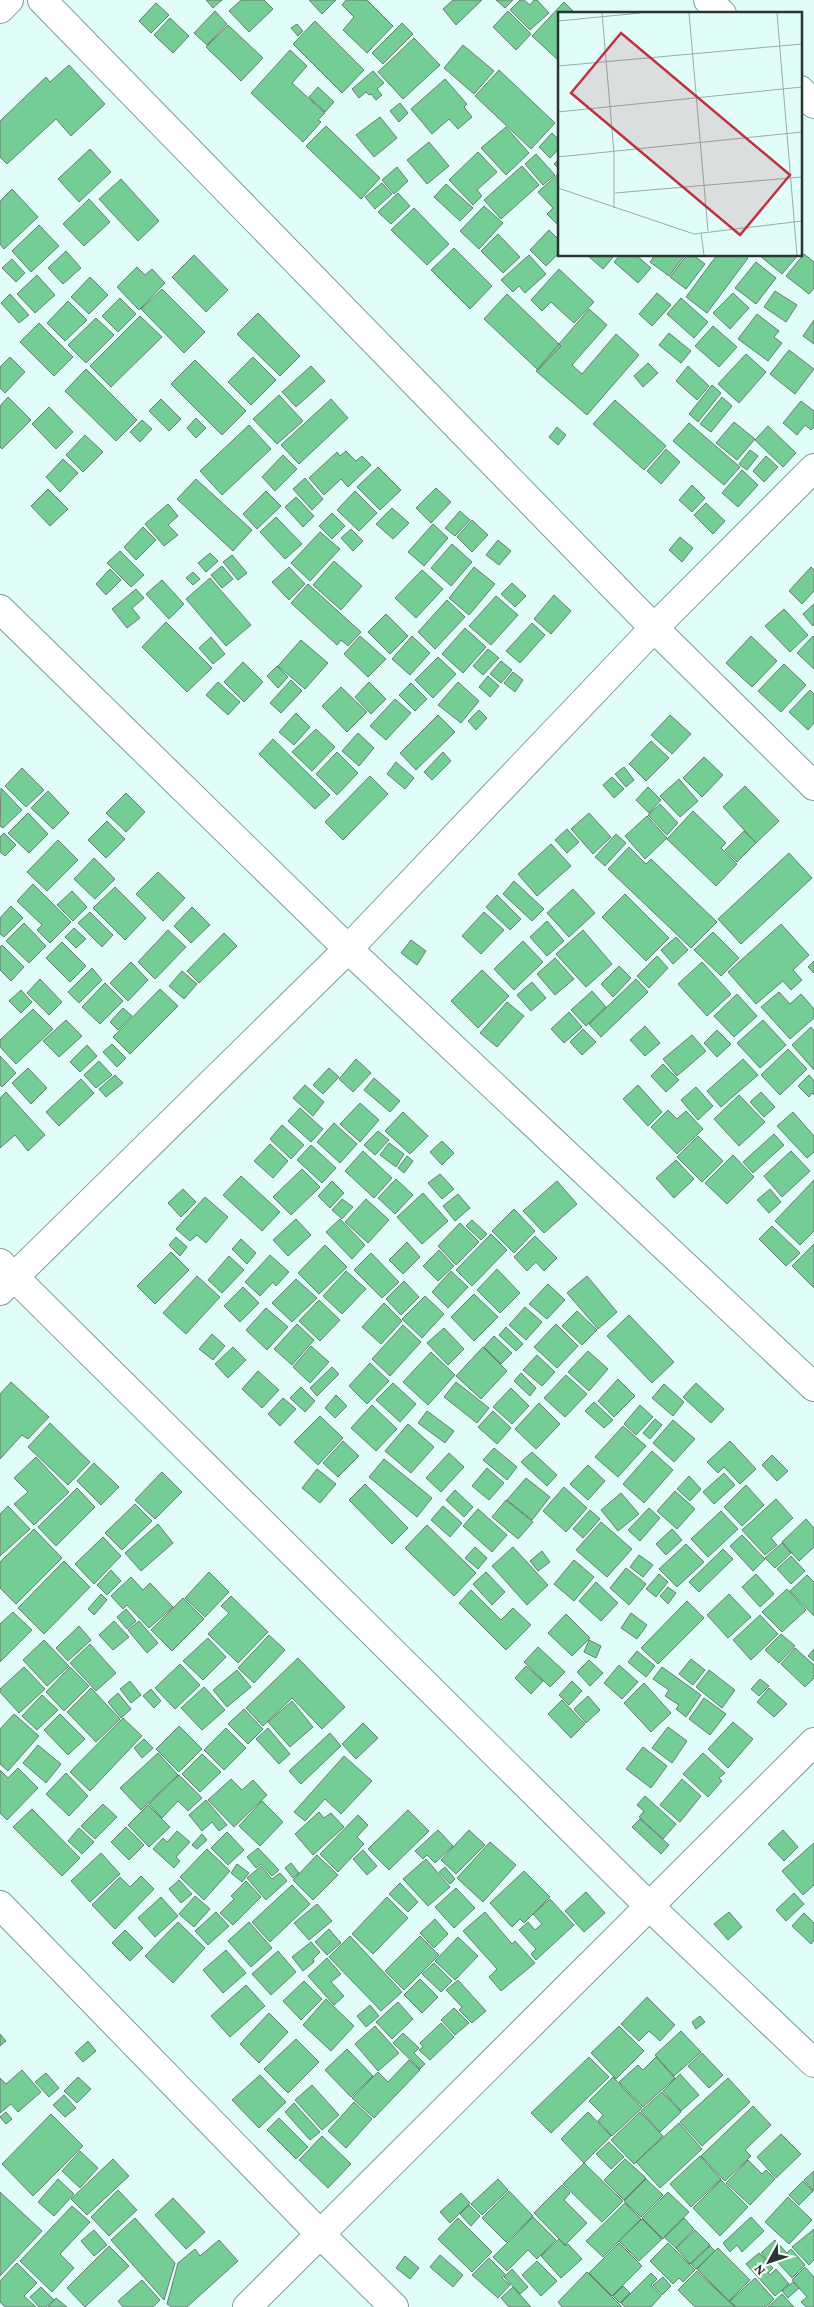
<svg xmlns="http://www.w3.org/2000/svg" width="814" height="2307" font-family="'Crimson Pro',serif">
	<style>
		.building { fill: #74cd94; stroke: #6a7d70 }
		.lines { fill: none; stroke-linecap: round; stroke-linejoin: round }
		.street-casing { stroke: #7f9a97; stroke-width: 30 }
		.secondary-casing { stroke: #7f9a97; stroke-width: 30 }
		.street { stroke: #fff; stroke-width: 28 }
		.secondary { stroke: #fff; stroke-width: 28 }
		.inset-road { fill: none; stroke: #97adaa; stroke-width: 1 }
		.view { fill: #c13141; fill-opacity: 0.15; stroke: #c13141; stroke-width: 2.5 }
		.inset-edge { fill: none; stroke: #293433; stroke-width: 2.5 }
	</style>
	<rect width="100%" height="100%" fill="#e0fdfa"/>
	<path class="building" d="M206,0H222L213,8Z
		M241,0H264L273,9L249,32L229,11Z
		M309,0H336L322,14Z
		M346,0H367L393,26L367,53L343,30L354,17L342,5Z
		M453,0H482L456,25L443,9Z
		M496,0H513L505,8Z
		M520,0H524L530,5L534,0H537L549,13L530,30L510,10Z
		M564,2L576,14H559V61L532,36Z
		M156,3L169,15L151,33L139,21Z
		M215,11L227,24L207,45L194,33Z
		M508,11L531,34L516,50L493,27Z
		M170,18L189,36L173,53L154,35Z
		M315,21L364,70L342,93L293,44Z
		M402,23L413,34L383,64L372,53Z
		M297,24L303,31L298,36L291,28Z
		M228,25L263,58L241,81L206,47Z
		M414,38L440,65L403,99L378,72Z
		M463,45L494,71L474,94L444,68Z
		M290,50L307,66L292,83L325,113L318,120L321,122L303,142L251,93Z
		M69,65L105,104L71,136L56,119L7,164L0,157V121L46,77L50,82Z
		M499,70L555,123L531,149L475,96Z
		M373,71L384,83L377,89L382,95L376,100L371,94L369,95L366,92L359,98L352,89Z
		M445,79L467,104L464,107L472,117L458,129L449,119L432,134L411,109Z
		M318,87L334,102L325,112L309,97Z
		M400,103L408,113L399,122L390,111Z
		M380,117L397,138L374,157L356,135Z
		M326,126L380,178L361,199L306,146Z
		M506,127L529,153L506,175L481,148Z
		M552,133L559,140V149L550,158L539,147Z
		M429,142L449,166L427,184L407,160Z
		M90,149L111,172L79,202L58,179Z
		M478,152L497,172L477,190L482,196L473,205L449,180Z
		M536,154L555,175L543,185L525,164Z
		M559,159V169L554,164Z
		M522,166L539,185L501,219L484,200Z
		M397,167L408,181L394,194L382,180Z
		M557,175L559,177V226L547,214L553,208L538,192Z
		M121,179L159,221L138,241L99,199Z
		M382,183L392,194L375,209L365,197Z
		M446,184L473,208L460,221L434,197Z
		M12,189L38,217L4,249L0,244V201Z
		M398,193L410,206L391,224L378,212Z
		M89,199L110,222L84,246L63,224Z
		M484,206L503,223L479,249L460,231Z
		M414,208L449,244L427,265L391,230Z
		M39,225L59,246L31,272L12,251Z
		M549,230L559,240V253L546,266L530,250Z
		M498,234L520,257L503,273L481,251Z
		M454,248L492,286L470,309L431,270Z
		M66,251L81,268L63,284L48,268Z
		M804,254L814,262V288L809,294L786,276Z
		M194,255L228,290L206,312L172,277Z
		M529,255L546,274L525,293L519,286L513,292L501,280Z
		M587,255H615L603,269Z
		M620,255H636L651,268L638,283L614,262Z
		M655,255H685L669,276L650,262Z
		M687,255H693L705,264L686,289L670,277Z
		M717,255H745L748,258L707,313L686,297Z
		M762,255H798L782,274L760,256Z
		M12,259L25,273L16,282L2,268Z
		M756,262L776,278L756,304L735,288Z
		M137,267L145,275L152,269L165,283L139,310L117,287Z
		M559,269L594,302L574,323L551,302L542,311L531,300Z
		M37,275L55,295L35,313L17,294Z
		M90,277L108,295L89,314L71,297Z
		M162,289L205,332L184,353L141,309Z
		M775,291L797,305L786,322L764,307Z
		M657,293L671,305L652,326L639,314Z
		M733,293L749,308L730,329L713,313Z
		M10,294L29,315L19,323L1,303Z
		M507,294L561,346L538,370L484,319Z
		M120,298L136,314L118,332L102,316Z
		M681,298L708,322L694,338L667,314Z
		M68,301L87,320L65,341L47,323Z
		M589,309L607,325L572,365L582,374L616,334L639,355L587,415L536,371Z
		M258,313L300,356L280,376L237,334Z
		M757,314L779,331L774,337L782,343L768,361L738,339Z
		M140,316L162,337L111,387L90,366Z
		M96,318L114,335L86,363L68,345Z
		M814,320V344L803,336Z
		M39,323L73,357L54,376L20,342Z
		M713,326L737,347L719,367L695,346Z
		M669,333L691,351L681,363L659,345Z
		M789,350L814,369L795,394L770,374Z
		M746,354L766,372L739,403L718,384Z
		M10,357L25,372L5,393L0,388V367Z
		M253,357L276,380L251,405L228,382Z
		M195,360L246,411L222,435L171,384Z
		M648,363L658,373L643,387L634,376Z
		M311,366L325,381L296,407L282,392Z
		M688,366L709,386L697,400L676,381Z
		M86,369L137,420L116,441L65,391Z
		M712,385L721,393L698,422L689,414Z
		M279,395L303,421L277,444L253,419Z
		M8,397L31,420L2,449L0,447V406Z
		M722,397L732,406L711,432L700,424Z
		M161,399L181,419L169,431L149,411Z
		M331,399L348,418L299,464L281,445Z
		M615,400L666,446L644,470L593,424Z
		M801,401L814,411V427L811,430L805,425L797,435L783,423Z
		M49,407L73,432L56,449L32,424Z
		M196,418L206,428L196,438L187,428Z
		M142,420L152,429L140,442L130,432Z
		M734,422L755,439L737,460L716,443Z
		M689,423L740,467L724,485L673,441Z
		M249,425L271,449L222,495L200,471Z
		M768,426L796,453L783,467L755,440Z
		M557,427L566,435L558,445L549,437Z
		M85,435L103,452L83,472L66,455Z
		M666,449L680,462L661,484L647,471Z
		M750,450L758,456L747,470L739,464Z
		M346,451L356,461L362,456L371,465L348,487L341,479L324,495L309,478L337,452L340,456Z
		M283,455L297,469L275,491L262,477Z
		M766,456L778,467L764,482L753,471Z
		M63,459L78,473L60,492L46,477Z
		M378,467L401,490L380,510L357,487Z
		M742,470L758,485L738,507L722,493Z
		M305,478L323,499L312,510L293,489Z
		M196,479L252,530L233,551L177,499Z
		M692,485L705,498L692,512L679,500Z
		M436,488L451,502L431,523L416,508Z
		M48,489L68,509L50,526L31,506Z
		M266,491L281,506L257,529L243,514Z
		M355,491L377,513L359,531L337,510Z
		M296,497L314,516L303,527L285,507Z
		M706,503L725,521L713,534L694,515Z
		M168,504L178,516L168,525L178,535L164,546L145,524Z
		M392,508L409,523L393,539L376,524Z
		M460,511L470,520L455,536L445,528Z
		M332,513L345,526L332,539L319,526Z
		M276,517L302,544L285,559L260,532Z
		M472,520L488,535L472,552L457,537Z
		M433,524L448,538L424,566L408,552Z
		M143,527L156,540L136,560L124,547Z
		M351,529L363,541L353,551L341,538Z
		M320,532L340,549L310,581L291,563Z
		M680,537L693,548L682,562L669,550Z
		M498,540L511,551L499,565L486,555Z
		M452,544L472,562L451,586L431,568Z
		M120,551L144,575L131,587L107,563Z
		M210,553L218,561L206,572L198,563Z
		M232,555L247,573L238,580L223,562Z
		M334,561L362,586L341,610L313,585Z
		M222,566L233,579L222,588L211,575Z
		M289,567L305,584L289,600L272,582Z
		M474,567L495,584L469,615L449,598Z
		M811,567L814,570V591L802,604L789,591Z
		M110,569L121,580L106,595L96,584Z
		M422,570L443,589L416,618L395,598Z
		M193,572L200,579L193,585L186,578Z
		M210,578L251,625L226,646L186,599Z
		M162,580L184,604L169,619L146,594Z
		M512,583L526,596L515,607L501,594Z
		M308,584L361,632L348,646L341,640L337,645L291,603Z
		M136,589L144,598L132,608L140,618L127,628L112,609Z
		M554,595L571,611L551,634L534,619Z
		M496,596L518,615L491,645L469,626Z
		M447,600L465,617L435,649L418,632Z
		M814,604V624L813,626L803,614Z
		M784,609L808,635L790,652L765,626Z
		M386,614L408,636L390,654L368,632Z
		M166,622L212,668L187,692L142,647Z
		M532,623L545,635L520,663L506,651Z
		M465,628L486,647L463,673L442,654Z
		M360,636L386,659L368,677L344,654Z
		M412,636L430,653L410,675L392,659Z
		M751,636L777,661L752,687L726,663Z
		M813,636L814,637V669L797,653Z
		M211,637L225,654L213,664L199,648Z
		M301,640L328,663L305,689L278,666Z
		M488,649L499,658L483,675L473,666Z
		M438,657L456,674L433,698L415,680Z
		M501,661L512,670L501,683L490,674Z
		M243,662L263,682L244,702L224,682Z
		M784,664L806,685L781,712L758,691Z
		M277,666L288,677L278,688L267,676Z
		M513,672L523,680L515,692L504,683Z
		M488,676L499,686L490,697L479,687Z
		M291,680L302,691L281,713L270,703Z
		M218,682L240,702L228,715L206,695Z
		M369,682L386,699L371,714L355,697Z
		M458,682L479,701L461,723L438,705Z
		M411,683L427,699L415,711L399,695Z
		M341,687L367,712L347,732L322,706Z
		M810,690L814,694V723L808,730L789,712Z
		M395,699L411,713L386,740L370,726Z
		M479,710L487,718L476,730L468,721Z
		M296,713L310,727L294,745L279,732Z
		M438,715L455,732L416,770L400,753Z
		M670,715L691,734L672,754L651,735Z
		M316,729L335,747L312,771L292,752Z
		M358,733L374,748L359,766L342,751Z
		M273,739L330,795L315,809L259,754Z
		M651,741L669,758L646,781L629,764Z
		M337,752L358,773L337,795L316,774Z
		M443,752L451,761L432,780L424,772Z
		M704,757L723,775L702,797L683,778Z
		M396,762L414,778L405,789L387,774Z
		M624,767L634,780L626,787L615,774Z
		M22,768L44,790L26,807L5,786Z
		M370,776L388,794L343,840L325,822Z
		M612,777L624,789L614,798L603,785Z
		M679,779L698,801L680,817L660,796Z
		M745,786L779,821L756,843L723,807Z
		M648,787L661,800L649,813L636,800Z
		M1,788L22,810L3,828L0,826Z
		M48,791L69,813L53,829L31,808Z
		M126,793L145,812L126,832L106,813Z
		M660,804L678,823L667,835L648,815Z
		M693,811L726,843L721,848L737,864L716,886L667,839Z
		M28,813L48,834L29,853L8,833Z
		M589,813L611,837L593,854L571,829Z
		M647,816L667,838L645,859L625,836Z
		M107,821L125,839L106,858L88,840Z
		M567,829L579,842L567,853L555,840Z
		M744,831L756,843L737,862L725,850Z
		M4,833L16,845L5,856L0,852V837Z
		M616,834L626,843L605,866L595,857Z
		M58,840L78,860L47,891L27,872Z
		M551,844L571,866L537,896L518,874Z
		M629,847L646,864L651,859L717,922L691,948L608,869Z
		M789,853L812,878L741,944L718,919Z
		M94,858L115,879L95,899L74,879Z
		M158,872L185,898L163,921L136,894Z
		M514,881L544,909L532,921L503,894Z
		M33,884L71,922L50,943L37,930L42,925L17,901Z
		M115,887L146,918L125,940L93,908Z
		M573,889L595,913L569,937L547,913Z
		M72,891L87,907L73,921L57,905Z
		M625,894L669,938L646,961L602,917Z
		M497,895L521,919L510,930L486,907Z
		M11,906L23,918L4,937L0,934V918Z
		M192,907L210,925L191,943L174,926Z
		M90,912L113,935L102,947L78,923Z
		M484,912L504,930L481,954L462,936Z
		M547,921L564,941L547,956L530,937Z
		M24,923L46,946L29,963L6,941Z
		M781,924L809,955L793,970L802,980L791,990L783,981L756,1004L728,972Z
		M74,928L86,939L76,948L65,937Z
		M168,930L186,947L155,979L138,962Z
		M583,930L612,964L586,987L556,954Z
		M713,932L739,958L721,976L694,950Z
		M224,933L237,946L199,983L187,971Z
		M676,937L688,950L673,964L661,950Z
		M411,940L426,951L417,965L401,953Z
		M523,941L543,962L514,990L494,969Z
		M62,942L86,966L70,982L46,958Z
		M2,945L24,967L11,981L0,970V947Z
		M657,956L668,968L649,988L637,976Z
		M555,958L574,979L555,995L537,974Z
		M814,961V973L808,967Z
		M131,962L148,980L128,1001L110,983Z
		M702,962L731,994L707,1016L678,984Z
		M619,966L631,978L613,997L601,984Z
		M92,968L102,980L79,1003L68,992Z
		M482,970L509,996L478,1028L451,1001Z
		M182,971L197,984L184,999L169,986Z
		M40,979L62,1002L49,1015L27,993Z
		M636,979L648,992L601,1037L589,1024Z
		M532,982L546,998L531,1011L517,995Z
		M105,983L123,1001L100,1024L82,1007Z
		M160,989L178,1006L130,1054L113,1037Z
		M21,990L32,1002L21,1013L9,1001Z
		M592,991L606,1007L586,1026L571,1010Z
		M779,992L790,1004L801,994L814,1009V1018L790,1039L761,1007Z
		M737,994L757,1016L734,1037L714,1016Z
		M507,1002L524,1016L497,1047L480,1033Z
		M123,1008L132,1016L118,1030L110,1022Z
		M33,1009L53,1029L16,1064L0,1047V1040Z
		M569,1012L582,1027L564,1043L551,1029Z
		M66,1020L82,1036L59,1057L43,1041Z
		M763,1020L786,1045L760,1068L737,1043Z
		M645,1026L660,1043L645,1056L630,1040Z
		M811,1027L814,1031V1070L792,1045Z
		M583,1029L596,1042L582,1055L570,1042Z
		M717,1030L731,1044L717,1057L704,1043Z
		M692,1035L706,1051L677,1076L663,1059Z
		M112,1044L126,1058L117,1067L103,1052Z
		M87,1045L97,1056L80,1072L70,1062Z
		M788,1049L807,1069L780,1095L761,1075Z
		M0,1056L16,1073L2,1087L0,1085Z
		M356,1059L371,1073L353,1092L339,1079Z
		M743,1059L758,1075L721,1107L707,1091Z
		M99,1061L112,1075L96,1088L84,1075Z
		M663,1064L679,1080L666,1092L651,1076Z
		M28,1068L47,1088L31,1104L12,1083Z
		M329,1068L339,1077L323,1094L313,1085Z
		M115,1075L123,1083L106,1097L99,1089Z
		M809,1075L814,1081V1095L812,1093L809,1097L798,1086Z
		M374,1078L400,1101L390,1112L364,1090Z
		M81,1079L94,1093L59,1126L46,1112Z
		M305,1085L324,1102L313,1116L293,1098Z
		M638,1085L662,1112L648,1126L623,1099Z
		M696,1087L713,1106L698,1120L681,1100Z
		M6,1092L45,1135L28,1151L15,1135L0,1148V1098Z
		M761,1092L775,1107L764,1117L750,1102Z
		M739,1095L765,1122L739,1146L714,1119Z
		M360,1103L379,1120L360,1142L340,1124Z
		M300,1108L323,1129L311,1142L288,1121Z
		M668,1110L677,1119L686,1111L703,1129L677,1154L651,1127Z
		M403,1112L428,1136L410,1154L385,1131Z
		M793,1112L814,1136V1152L807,1158L777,1126Z
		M334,1123L357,1144L340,1163L317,1142Z
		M282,1125L304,1145L291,1159L270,1139Z
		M378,1131L389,1140L375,1155L364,1145Z
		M774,1134L784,1145L753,1173L743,1162Z
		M698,1136L723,1161L702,1182L677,1157Z
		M442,1141L454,1153L442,1165L430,1152Z
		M389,1143L404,1154L396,1167L380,1155Z
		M270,1144L288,1161L273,1178L254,1161Z
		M311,1145L336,1168L322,1183L297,1160Z
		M363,1151L392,1178L374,1198L345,1171Z
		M791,1151L810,1171L782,1197L764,1176Z
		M733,1155L754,1177L727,1204L705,1183Z
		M407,1156L413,1161L404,1173L398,1168Z
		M676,1160L694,1179L674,1198L656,1178Z
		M302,1169L320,1187L291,1215L273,1197Z
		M440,1174L454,1189L442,1199L428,1183Z
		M241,1176L280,1212L262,1231L223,1195Z
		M396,1179L413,1195L395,1214L378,1198Z
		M814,1180V1231L800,1245L775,1221Z
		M332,1181L344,1193L330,1208L318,1196Z
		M557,1181L577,1204L544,1233L523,1211Z
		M183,1189L196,1202L181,1217L168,1203Z
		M770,1189L781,1202L769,1213L757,1200Z
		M423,1193L448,1221L422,1244L397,1217Z
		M458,1194L470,1208L455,1221L443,1206Z
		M205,1197L228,1217L206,1243L197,1235L190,1241L176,1229Z
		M342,1199L353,1207L342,1219L332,1210Z
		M366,1199L389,1220L368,1243L345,1222Z
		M514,1209L535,1231L514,1253L492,1231Z
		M296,1219L311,1235L288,1256L273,1240Z
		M340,1219L365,1245L352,1259L326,1232Z
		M472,1220L487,1234L481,1240L466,1226Z
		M460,1223L479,1242L456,1265L438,1246Z
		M772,1226L800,1253L786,1266L759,1239Z
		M491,1234L507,1250L472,1286L456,1270Z
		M535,1236L557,1258L544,1271L536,1262L527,1271L514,1257Z
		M176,1237L187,1247L180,1256L169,1245Z
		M241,1239L256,1253L247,1264L232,1249Z
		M407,1242L420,1257L403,1274L389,1260Z
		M814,1244V1288L792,1266Z
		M325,1245L347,1267L319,1294L298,1273Z
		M439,1250L454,1266L438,1281L423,1266Z
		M171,1252L189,1270L155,1304L137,1286Z
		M371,1253L399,1282L382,1298L354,1270Z
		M270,1255L289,1272L276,1286L273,1282L260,1296L245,1282Z
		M229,1256L244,1270L222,1293L208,1280Z
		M497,1269L520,1293L500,1313L477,1290Z
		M346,1271L366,1289L342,1314L323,1296Z
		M451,1271L468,1287L448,1308L432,1292Z
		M197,1276L220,1297L186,1334L163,1313Z
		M587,1276L617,1312L598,1329L567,1293Z
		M296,1279L317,1298L292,1322L272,1303Z
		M404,1281L419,1297L401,1315L386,1299Z
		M548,1284L565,1300L547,1319L529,1304Z
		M243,1287L259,1303L240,1322L224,1306Z
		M474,1294L498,1317L474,1341L451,1317Z
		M425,1296L444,1314L422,1338L402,1319Z
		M319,1300L340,1320L320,1341L299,1321Z
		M384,1303L402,1321L381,1344L362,1327Z
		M525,1307L542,1322L526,1340L509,1325Z
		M266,1308L288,1327L267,1350L246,1330Z
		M577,1311L597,1330L582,1345L562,1326Z
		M629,1315L674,1362L652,1383L607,1336Z
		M297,1324L314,1340L292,1365L274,1349Z
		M556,1324L578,1346L557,1368L534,1347Z
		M403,1325L421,1342L390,1376L372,1359Z
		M506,1327L523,1344L516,1351L499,1335Z
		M444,1328L464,1349L448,1365L427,1343Z
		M212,1334L225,1346L213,1360L199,1349Z
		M494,1336L512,1353L501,1364L484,1347Z
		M311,1346L329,1362L310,1383L293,1367Z
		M233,1347L246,1360L228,1378L215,1364Z
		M483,1347L507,1371L481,1399L456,1376Z
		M588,1351L608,1369L589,1391L568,1372Z
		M431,1352L455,1375L428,1405L403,1382Z
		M537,1355L555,1372L542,1386L523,1370Z
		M370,1363L389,1381L367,1404L349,1386Z
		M332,1367L339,1374L317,1396L310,1388Z
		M258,1371L279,1390L262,1408L242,1389Z
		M521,1373L536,1388L530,1396L514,1381Z
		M566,1375L587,1394L565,1417L544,1398Z
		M618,1379L635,1396L614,1417L598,1401Z
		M11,1382L49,1417L28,1439L22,1435L0,1459V1394Z
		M456,1382L489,1408L477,1423L444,1397Z
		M393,1383L416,1404L400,1422L376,1400Z
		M696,1383L724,1409L711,1423L683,1397Z
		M664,1384L684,1402L673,1416L652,1398Z
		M301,1387L315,1401L305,1412L290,1398Z
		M511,1388L529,1406L512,1424L493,1407Z
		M336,1395L347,1406L335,1418L325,1408Z
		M283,1398L296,1409L280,1426L268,1414Z
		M594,1402L613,1420L604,1428L585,1411Z
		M539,1403L560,1424L536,1449L515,1429Z
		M372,1405L397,1429L376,1451L351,1428Z
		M640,1405L653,1417L636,1435L624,1424Z
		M427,1411L454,1431L445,1443L418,1423Z
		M493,1411L511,1428L497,1444L478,1427Z
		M320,1416L343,1438L318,1465L294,1442Z
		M655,1419L662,1425L650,1439L643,1433Z
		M673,1420L695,1439L674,1462L653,1443Z
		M50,1423L90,1462L68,1485L28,1447Z
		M408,1424L434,1447L411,1473L385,1451Z
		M623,1426L646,1446L618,1477L595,1457Z
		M343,1441L359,1456L338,1477L323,1463Z
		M730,1441L756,1469L740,1484L724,1467L718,1473L707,1462Z
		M494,1448L517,1467L507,1480L483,1460Z
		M652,1451L673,1470L644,1503L623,1484Z
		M532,1452L557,1475L547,1486L521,1462Z
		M449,1453L464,1467L441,1492L426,1478Z
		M772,1455L788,1471L777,1481L762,1465Z
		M36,1457L69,1492L34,1525L14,1504L28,1492L14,1478Z
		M384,1459L432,1498L417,1517L369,1477Z
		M94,1463L119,1487L101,1505L77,1481Z
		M588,1465L605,1481L588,1500L570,1484Z
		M487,1468L504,1483L489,1500L472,1486Z
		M317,1469L336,1484L320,1503L302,1488Z
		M162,1472L182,1492L155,1519L135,1500Z
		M724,1473L735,1485L714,1504L703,1492Z
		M689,1476L701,1489L690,1501L677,1489Z
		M526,1478L550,1497L532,1520L507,1500Z
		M365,1484L408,1528L392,1544L349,1500Z
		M746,1485L764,1505L742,1526L724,1507Z
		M564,1487L587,1508L566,1532L543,1511Z
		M77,1488L95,1507L56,1546L38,1527Z
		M455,1490L473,1507L464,1517L446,1500Z
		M675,1491L695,1509L677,1529L657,1511Z
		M621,1493L639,1514L618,1531L601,1510Z
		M776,1499L793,1518L771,1538L777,1545L765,1555L742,1530Z
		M506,1500L533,1522L518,1539L492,1517Z
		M135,1504L152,1521L122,1550L105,1533Z
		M8,1506L30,1529L0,1556V1514Z
		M443,1506L462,1523L450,1537L431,1520Z
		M649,1508L660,1518L640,1541L628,1530Z
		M478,1509L507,1535L492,1552L463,1526Z
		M590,1510L600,1519L583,1538L573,1529Z
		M721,1511L738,1529L708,1557L691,1539Z
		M806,1519L814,1528V1547L799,1561L782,1542Z
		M601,1522L632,1549L607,1577L576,1550Z
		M158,1524L173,1543L141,1571L125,1553Z
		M427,1525L476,1573L454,1596L405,1548Z
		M34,1529L62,1558L16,1604L0,1588V1562Z
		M672,1529L682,1540L666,1555L656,1544Z
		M742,1535L765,1559L753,1571L730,1546Z
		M103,1537L121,1556L94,1584L75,1564Z
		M782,1543L791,1553L775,1568L765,1558Z
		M686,1544L704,1562L677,1587L659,1569Z
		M475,1547L487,1558L478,1569L465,1558Z
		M513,1547L548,1585L527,1605L492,1566Z
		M723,1549L733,1559L699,1592L689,1582Z
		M542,1551L550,1562L538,1571L530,1561Z
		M639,1555L653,1565L643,1577L630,1567Z
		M791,1556L805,1571L791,1584L777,1569Z
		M574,1560L594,1577L574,1601L554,1584Z
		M64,1561L90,1587L44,1634L18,1608Z
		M626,1568L646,1584L629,1605L610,1588Z
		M111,1570L121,1581L107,1595L97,1585Z
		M209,1572L229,1592L205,1617L185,1598Z
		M486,1572L505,1592L492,1605L473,1584Z
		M659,1574L668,1582L656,1597L646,1589Z
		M756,1574L774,1594L760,1607L742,1587Z
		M807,1575L814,1582V1616L790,1591Z
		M131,1577L143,1590L150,1583L173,1607L149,1628L127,1605L123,1609L111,1596Z
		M596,1582L618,1603L601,1621L579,1601Z
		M668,1587L676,1593L668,1604L660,1596Z
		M787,1589L806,1610L782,1632L762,1612Z
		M471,1590L501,1620L513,1608L531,1625L506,1650L459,1603Z
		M101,1594L107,1600L94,1615L88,1609Z
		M729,1594L751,1617L728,1638L707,1615Z
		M231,1596L268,1632L238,1663L208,1634L229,1613L221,1606Z
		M183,1598L204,1619L172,1651L151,1630Z
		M687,1601L704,1618L658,1664L641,1648Z
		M126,1609L136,1621L127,1629L117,1617Z
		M13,1612L32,1630L0,1662V1624Z
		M631,1613L647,1625L637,1639L621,1628Z
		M566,1614L590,1638L572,1656L548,1633Z
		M760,1615L778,1634L751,1660L733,1640Z
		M114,1621L129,1637L113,1650L99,1635Z
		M139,1621L158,1643L147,1653L128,1630Z
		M79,1626L91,1640L68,1661L56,1648Z
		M781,1634L795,1646L779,1663L765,1650Z
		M269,1635L285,1650L254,1683L238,1668Z
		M208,1638L226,1657L203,1680L183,1661Z
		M44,1640L69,1666L47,1686L23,1660Z
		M589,1640L601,1646L596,1658L584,1652Z
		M90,1644L116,1673L96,1691L70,1663Z
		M538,1647L565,1672L550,1687L524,1662Z
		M795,1648L814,1665V1678L805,1687L781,1664Z
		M814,1649V1661L808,1656Z
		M637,1651L655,1666L646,1677L628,1662Z
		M298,1658L345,1707L322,1729L292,1698L263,1726L246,1708Z
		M691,1659L705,1670L693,1685L679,1674Z
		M589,1660L603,1673L590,1686L577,1672Z
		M180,1664L200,1685L175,1709L155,1688Z
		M619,1665L638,1682L622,1699L604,1683Z
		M526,1666L543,1681L531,1694L515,1678Z
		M24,1667L45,1689L19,1713L0,1692V1689Z
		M70,1667L89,1686L64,1711L46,1692Z
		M662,1667L701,1695L686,1717L676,1709L679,1705L665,1696L669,1690L653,1679Z
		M237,1670L251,1687L227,1707L213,1690Z
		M709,1670L735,1690L722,1708L696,1687Z
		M760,1679L769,1686L759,1696L751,1689Z
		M130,1681L141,1695L131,1703L120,1689Z
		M572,1681L582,1691L569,1705L559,1695Z
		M644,1683L671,1713L651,1732L624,1703Z
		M204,1687L225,1710L202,1730L181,1708Z
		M91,1688L120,1719L96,1742L67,1712Z
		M769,1688L787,1704L774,1717L757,1702Z
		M151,1689L161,1701L154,1708L143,1696Z
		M118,1693L131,1709L121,1718L108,1702Z
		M42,1695L58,1710L37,1730L22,1716Z
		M588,1696L600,1710L586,1723L574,1709Z
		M704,1698L726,1714L710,1735L689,1719Z
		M562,1700L585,1724L571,1738L548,1714Z
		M292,1701L313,1727L290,1747L268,1722Z
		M244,1709L263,1729L248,1744L228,1724Z
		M14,1714L39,1736L8,1771L0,1764V1729Z
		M60,1714L85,1739L68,1755L44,1730Z
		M123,1718L142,1736L90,1791L70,1772Z
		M733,1722L753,1739L728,1768L708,1749Z
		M363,1723L378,1738L356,1759L342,1744Z
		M179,1726L202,1749L179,1772L156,1749Z
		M668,1727L687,1741L672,1763L652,1748Z
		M226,1728L246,1748L224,1770L204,1750Z
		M268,1728L290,1754L279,1764L256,1739Z
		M330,1733L341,1746L301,1784L289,1771Z
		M144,1739L153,1748L142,1758L134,1748Z
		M38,1745L61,1764L46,1783L23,1763Z
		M643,1747L667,1766L651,1788L626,1769Z
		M158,1753L178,1775L141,1810L120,1788Z
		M703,1753L725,1773L719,1778L722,1781L708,1797L683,1774Z
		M202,1754L221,1772L200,1792L182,1774Z
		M344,1756L372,1781L341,1814L325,1799L305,1821L294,1812Z
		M18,1768L38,1788L7,1820L0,1813V1770L8,1778Z
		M66,1773L88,1796L69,1816L46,1794Z
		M179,1775L202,1798L188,1811L178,1801L162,1818L149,1804Z
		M231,1779L242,1790L253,1780L267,1795L234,1827L208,1800Z
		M682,1779L701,1796L680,1822L660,1805Z
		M645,1796L676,1824L663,1839L639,1817L644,1811L637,1805Z
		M206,1800L227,1825L219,1831L212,1822L202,1831L189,1815Z
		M262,1801L283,1822L260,1846L239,1826Z
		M103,1804L117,1817L95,1839L81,1826Z
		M148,1805L170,1827L149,1847L128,1825Z
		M32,1809L80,1858L62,1876L13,1827Z
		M408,1810L429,1831L389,1870L368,1849Z
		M319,1812L324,1818L331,1813L344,1827L313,1855L295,1834Z
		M358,1815L368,1825L357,1837L364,1844L338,1872L320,1854Z
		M640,1819L669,1845L661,1854L632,1827Z
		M126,1827L144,1845L129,1860L111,1842Z
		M79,1828L94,1842L82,1854L68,1841Z
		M438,1830L453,1846L435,1863L427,1855L423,1859L415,1851Z
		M469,1830L485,1845L456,1874L441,1860Z
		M783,1830L798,1847L784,1861L768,1844Z
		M177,1831L190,1842L176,1857L180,1861L174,1868L153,1849L163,1838L167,1842Z
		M227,1832L244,1850L228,1865L211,1848Z
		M202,1834L207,1840L197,1849L192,1845Z
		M490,1842L516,1865L483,1902L457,1878Z
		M814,1843V1885L803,1895L782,1871Z
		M258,1848L279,1870L272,1876L261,1864L256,1868L247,1857Z
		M207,1849L230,1871L204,1900L180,1877Z
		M363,1850L377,1866L367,1875L353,1859Z
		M101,1853L120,1874L90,1902L71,1881Z
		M317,1855L338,1875L313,1900L293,1880Z
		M426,1859L450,1887L428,1906L403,1879Z
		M291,1863L299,1873L293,1878L285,1868Z
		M237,1864L249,1873L242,1882L231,1873Z
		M261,1866L272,1879L280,1873L287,1881L266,1900L247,1878Z
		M445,1867L455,1879L450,1884L439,1872Z
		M524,1871L550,1897L524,1923L520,1919L512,1927L490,1903Z
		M141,1876L154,1889L115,1929L92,1905L120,1877L130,1887Z
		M179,1880L192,1894L181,1903L169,1889Z
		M246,1881L261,1897L233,1925L220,1913L234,1899L231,1896Z
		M400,1883L418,1902L408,1912L389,1894Z
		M292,1885L310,1904L270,1942L252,1922Z
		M456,1888L475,1908L454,1928L435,1907Z
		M586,1892L605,1913L584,1932L565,1911Z
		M794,1893L804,1904L786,1921L776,1910Z
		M195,1896L210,1909L194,1927L179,1914Z
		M161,1897L178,1916L155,1937L138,1918Z
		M387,1897L408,1918L373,1954L352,1934Z
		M550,1899L574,1925L536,1960L531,1954L536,1949L519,1930L528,1922L535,1930L542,1924L533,1914Z
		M317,1904L332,1921L309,1940L294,1923Z
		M216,1912L229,1926L208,1945L195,1931Z
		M485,1912L512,1944L515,1941L535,1963L501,1991L489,1977L497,1969L463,1931Z
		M729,1912L742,1927L728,1940L714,1924Z
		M804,1913L814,1923V1940L811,1944L792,1926Z
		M435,1919L448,1934L434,1948L420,1933Z
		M178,1922L205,1948L173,1983L145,1956Z
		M249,1922L272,1948L251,1967L228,1941Z
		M329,1929L341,1943L327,1955L315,1942Z
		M125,1930L143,1948L130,1961L112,1943Z
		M350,1936L402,1992L381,2011L329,1957Z
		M420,1936L439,1955L404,1990L385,1971Z
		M458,1937L478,1956L455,1980L435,1961Z
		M311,1942L320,1952L313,1959L314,1962L303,1971L292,1957Z
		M226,1950L246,1973L223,1993L203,1970Z
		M278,1951L296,1972L271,1995L252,1974Z
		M327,1958L341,1974L331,1982L344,1996L334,2005L308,1976Z
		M434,1963L452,1981L441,1992L422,1974Z
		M420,1979L438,1997L422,2013L404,1995Z
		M458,1980L486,2011L472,2023L459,2010L462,2007L446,1990Z
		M304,1981L322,1999L301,2020L283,2001Z
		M246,1985L265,2006L230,2037L211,2016Z
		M647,1997L675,2025L660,2041L649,2031L639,2041L621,2024Z
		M326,1999L354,2026L331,2051L303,2025Z
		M398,2002L413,2019L392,2039L376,2022Z
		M370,2005L379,2016L366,2027L357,2016Z
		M454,2008L469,2023L455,2035L441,2020Z
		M269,2013L288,2032L259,2063L240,2044Z
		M700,2016L705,2022L696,2029L692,2022Z
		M441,2023L454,2037L430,2060L419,2050L423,2047L420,2043Z
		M375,2026L399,2053L378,2071L355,2044Z
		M619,2026L644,2051L616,2079L591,2053Z
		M681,2031L701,2052L674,2076L655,2055Z
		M403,2033L419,2048L414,2053L425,2064L420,2069L393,2043Z
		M0,2034L6,2041L0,2046Z
		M296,2039L319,2062L288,2093L264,2069Z
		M88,2041L96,2051L83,2062L75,2053Z
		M347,2049L373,2076L351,2097L325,2070Z
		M702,2053L723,2075L709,2088L688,2066Z
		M589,2057L609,2077L551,2133L531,2113Z
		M656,2057L675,2078L643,2107L619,2082L638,2065L643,2070Z
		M409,2060L420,2070L374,2118L352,2098L378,2072L388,2082Z
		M22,2070L41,2092L18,2112L11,2104L0,2113V2078L6,2084Z
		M46,2073L59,2088L49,2097L35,2082Z
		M680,2074L699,2095L681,2111L663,2091Z
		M260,2075L286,2102L259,2128L232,2100Z
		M78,2077L91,2089L77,2103L64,2091Z
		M613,2077L642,2108L612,2136L598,2121L603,2115L589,2101Z
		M728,2078L750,2102L702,2146L680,2122Z
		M312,2085L339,2115L322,2130L295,2100Z
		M662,2092L681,2112L660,2132L641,2111Z
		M64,2095L76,2108L65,2117L53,2105Z
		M354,2102L372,2119L346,2148L328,2131Z
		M294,2103L320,2132L310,2140L285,2112Z
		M753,2106L771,2125L745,2150L751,2156L725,2181L701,2156Z
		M6,2112L12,2119L6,2124L0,2117Z
		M588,2112L611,2136L584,2163L561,2139Z
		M640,2112L663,2136L634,2164L611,2140Z
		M51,2114L83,2146L33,2196L2,2164Z
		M279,2118L308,2147L296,2159L267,2130Z
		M679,2123L702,2149L660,2188L636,2162Z
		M781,2134L801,2154L776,2178L757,2157Z
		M322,2136L351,2164L328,2188L299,2160Z
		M609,2142L624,2157L611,2169L596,2154Z
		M80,2151L98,2168L80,2188L62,2171Z
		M700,2156L721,2179L691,2207L670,2184Z
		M113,2159L129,2176L87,2215L71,2199Z
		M625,2159L646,2178L624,2200L604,2180Z
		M748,2160L762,2174L766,2170L775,2179L750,2205L726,2183Z
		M584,2163L623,2201L602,2222L563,2184Z
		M814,2171V2191L804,2180Z
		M58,2179L74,2194L54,2216L38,2202Z
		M498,2179L508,2190L482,2215L471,2204Z
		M646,2179L663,2195L641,2217L624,2201Z
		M721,2180L748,2207L720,2236L693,2208Z
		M803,2181L813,2191L799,2205L789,2195Z
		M562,2185L570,2193L564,2200L587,2223L565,2245L534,2213Z
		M118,2190L137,2210L109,2236L91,2217Z
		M509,2191L533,2216L506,2242L482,2218Z
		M0,2192L42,2231L0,2276Z
		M668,2192L689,2212L663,2239L642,2218Z
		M461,2193L470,2203L450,2223L440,2212Z
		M788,2197L812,2220L789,2244L765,2222Z
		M173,2198L205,2232L186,2249L155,2215Z
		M625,2203L641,2219L603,2257L586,2241Z
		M469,2205L480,2216L471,2226L460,2214Z
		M72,2206L90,2222L60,2254L74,2268L52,2292L20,2261Z
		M533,2217L556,2240L537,2259L528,2250L507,2271L493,2257Z
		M751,2217L764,2231L742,2252L737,2245L730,2252L723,2243Z
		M135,2218L175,2263L164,2300L111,2240Z
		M458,2218L492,2252L472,2272L438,2239Z
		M684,2218L694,2229L676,2248L664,2237Z
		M642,2219L662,2239L639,2261L619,2241Z
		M814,2229V2260L809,2265L792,2247Z
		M94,2230L107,2245L94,2256L81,2241Z
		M695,2230L710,2245L690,2264L676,2248Z
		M559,2239L565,2246L568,2244L582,2259L561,2278L541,2256Z
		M219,2240L238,2261L187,2307H172L167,2304L178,2263L195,2249L200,2256Z
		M775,2240L787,2253L791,2249L805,2265L792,2278L774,2258L768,2262L761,2253Z
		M619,2243L642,2266L612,2296L589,2273Z
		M668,2243L695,2270L683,2282L679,2278L673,2284L650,2261Z
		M109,2246L129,2266L85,2307L67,2288Z
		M710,2246L715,2251L696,2269L691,2264Z
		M718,2248L750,2280L729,2301L697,2269Z
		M759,2253L773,2268L768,2273L770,2275L776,2269L789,2284L775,2296L746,2264Z
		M440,2255L463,2275L453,2287L430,2267Z
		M405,2256L419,2268L410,2279L396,2268Z
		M489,2258L505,2274L502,2278L510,2285L498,2298L472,2275Z
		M537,2261L557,2281L541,2296L522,2275Z
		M17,2263L37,2283L24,2296L36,2307H5L0,2302V2281Z
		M805,2267L814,2277V2307H806L801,2302L807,2297L792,2280Z
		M512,2269L528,2287L520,2294L504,2277Z
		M697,2271L735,2307H695L678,2290Z
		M587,2272L622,2307H562L558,2302Z
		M651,2273L657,2279L651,2285L661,2296L651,2307H625L621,2303Z
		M663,2277L671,2286L662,2295L653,2285Z
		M755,2278L774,2299L766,2307H736L730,2301Z
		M142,2280L160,2300L153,2307H123L118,2301Z
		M793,2282L799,2288L788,2298L782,2291Z
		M623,2286L630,2293L620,2303L613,2296Z
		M41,2287L54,2300L46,2307H39L30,2297Z
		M513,2287L531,2307H509L501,2298Z
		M782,2294L794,2307H768Z
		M56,2298L67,2307H48Z"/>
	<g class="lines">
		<g class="street-casing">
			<path id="street" d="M42,0L654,628L814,786
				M708,0L722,14
				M800,90L814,104
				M0,609L348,949L814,1387
				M0,1263L650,1907L814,2063
				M0,1291L348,949L654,628L814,468
				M0,1905L321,2235L394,2307
				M247,2307L814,1742"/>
		</g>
		<g class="secondary-casing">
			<path id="secondary" d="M0,9L9,0"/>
		</g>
		<use href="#street" class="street"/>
		<use href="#secondary" class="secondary"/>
	</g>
	<g transform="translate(558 12)">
		<rect width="244" height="244" fill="#e0fdfa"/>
		<path class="inset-road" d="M44,1L56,141V196M131,1L150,219M219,1L239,243M0,9L82,1M0,54L244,32M0,100L244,75M0,145L244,120M0,176L136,222L244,209M57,181L244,165M143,221L146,243"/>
		<path class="view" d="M63,21L232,163L182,223L13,81Z"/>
		<rect width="244" height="244" class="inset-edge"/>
	</g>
	<g transform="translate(769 2262) rotate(230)" stroke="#ffffff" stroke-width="4" paint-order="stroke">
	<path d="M0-4L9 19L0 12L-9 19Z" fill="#293433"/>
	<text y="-8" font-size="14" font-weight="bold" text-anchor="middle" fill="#293433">N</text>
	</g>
</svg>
